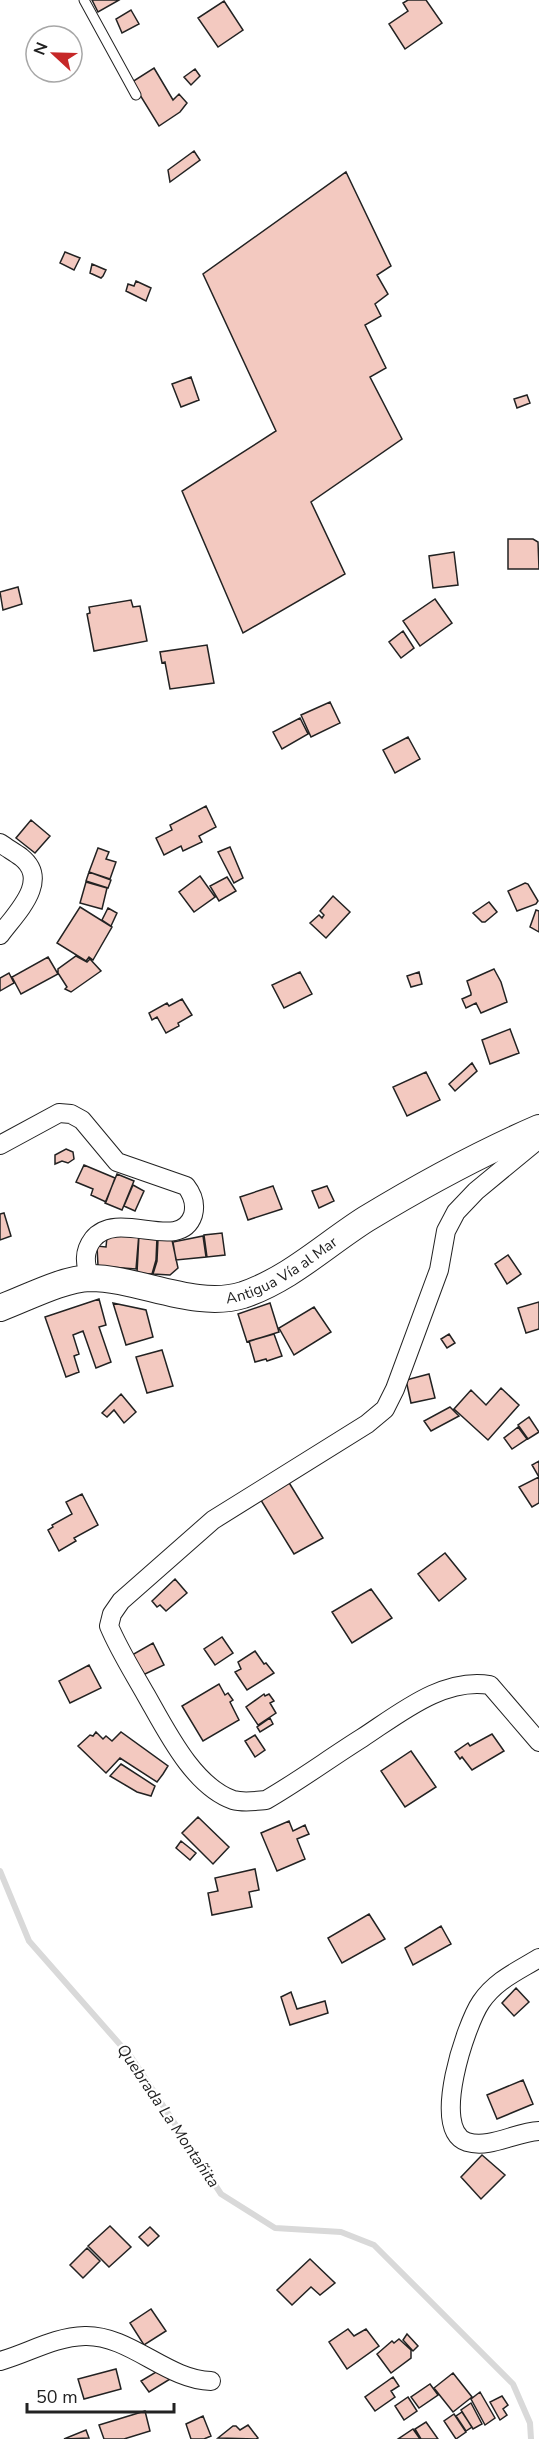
<svg xmlns="http://www.w3.org/2000/svg" width="539" height="2439" font-family="'Nunito Sans',sans-serif">
	<style>
		.lines { fill: none; stroke-linecap: round; stroke-linejoin: round }
		.stream { stroke: #d9d9d9; stroke-width: 6 }
		.building { fill: #f3c9c0; stroke: #222; stroke-width: 1.5 }
		.service-casing { stroke: #222; stroke-width: 11 }
		.minor-casing { stroke: #222; stroke-width: 20 }
		.secondary-casing { stroke: #222; stroke-width: 28 }
		.service { stroke: #fff; stroke-width: 9 }
		.minor { stroke: #fff; stroke-width: 18 }
		.secondary { stroke: #fff; stroke-width: 26 }
		.labels { text-anchor: middle; dominant-baseline: central; stroke-width: 4.5; stroke-linejoin: round; paint-order: stroke }
		.street-label { font-size: 15px; fill: #222; stroke: #fff }
		.water-label { font-size: 16px; font-style: italic; fill: #222; stroke: #fff }
	</style>
	<rect width="100%" height="100%" fill="#fff"/>
	<g class="lines">
		<path class="stream" d="M0,1871L29,1941L131,2057L221,2194L275,2228L341,2232L374,2245L513,2384L530,2423L531,2439"/>
	</g>
	<path class="building" d="M119,0L98,12L92,0Z
		M408,0H426L442,23L405,49L389,24L408,11L403,3Z
		M224,1L243,30L218,47L198,18Z
		M131,10L139,24L122,33L116,19Z
		M154,68L173,100L179,94L187,103L180,112L159,126L132,82Z
		M195,69L200,76L191,85L184,77Z
		M194,151L200,160L170,182L168,170Z
		M346,172L391,266L377,275L388,294L375,304L381,316L365,325L386,368L370,377L402,439L311,502L345,574L243,633L182,491L276,431L203,274Z
		M65,252L80,258L74,270L60,263Z
		M92,264L106,270L103,276L101,278L90,273Z
		M136,281L151,288L146,301L126,291L128,284L134,286Z
		M191,377L199,400L181,407L172,384Z
		M527,395L530,403L517,408L514,399Z
		M508,539H533L538,542L539,569H508Z
		M454,552L458,585L433,588L429,556Z
		M18,587L22,604L3,610L0,592Z
		M435,599L452,623L420,646L403,621Z
		M131,600L133,607L140,606L147,641L94,651L87,614L90,613L89,607Z
		M403,631L414,648L401,658L389,642Z
		M207,645L214,683L170,689L165,662L162,663L160,652Z
		M330,702L340,723L311,737L301,715Z
		M300,718L308,734L282,749L273,732Z
		M408,737L420,759L395,773L383,750Z
		M206,806L216,827L199,836L202,842L183,851L181,846L164,855L156,838L172,830L170,825Z
		M31,820L50,836L35,853L16,838Z
		M230,847L243,878L234,883L218,852Z
		M98,848L109,852L106,859L116,862L110,879L89,872Z
		M89,872L111,880L108,888L86,881Z
		M200,876L215,897L194,912L179,892Z
		M227,877L236,891L219,901L210,886Z
		M86,882L107,888L102,909L80,903Z
		M525,883L528,884L538,901L536,904L517,911L508,891Z
		M333,896L350,912L326,938L310,923L319,915L322,918L324,915L320,911Z
		M489,902L497,912L485,922H482L473,913Z
		M80,907L112,927L93,960L89,957L86,961L57,943Z
		M108,908L117,913L111,926L102,920Z
		M536,910L539,911V932L530,927Z
		M76,956L87,962L90,959L101,971L71,992L65,989L67,987L58,973V969Z
		M48,957L58,974L21,994L12,977Z
		M494,969L501,982L507,1002L481,1013L476,1003L466,1008L462,999L471,995V993L467,981Z
		M300,972L312,994L284,1008L272,985Z
		M419,972L422,984L411,987L407,976Z
		M9,973L14,983L0,991V978Z
		M182,999L192,1015L178,1023L179,1026L166,1033L157,1017L152,1020L149,1013L167,1003L169,1006Z
		M510,1029L519,1053L490,1064L482,1040Z
		M472,1063L477,1071L455,1091L449,1084Z
		M426,1072L440,1100L407,1116L393,1087Z
		M66,1149L73,1152L74,1159L68,1163L62,1161L55,1164V1155Z
		M84,1165L115,1178L106,1202L91,1195L93,1189L76,1182Z
		M117,1174L134,1181L122,1210L105,1203Z
		M133,1185L144,1191L135,1211L124,1206Z
		M273,1186L282,1209L248,1220L240,1197Z
		M327,1186L334,1201L319,1208L312,1191Z
		M4,1213L11,1236L0,1240V1214Z
		M139,1233L136,1269L98,1266L97,1246L106,1247L107,1237Z
		M222,1233L225,1255L207,1257L204,1235Z
		M139,1235L157,1237L156,1260L152,1274L137,1273Z
		M203,1236L206,1257L176,1260L173,1242Z
		M158,1239L172,1240L178,1268L170,1275L153,1274L157,1261Z
		M508,1255L521,1274L507,1284L495,1264Z
		M99,1299L106,1325L99,1327L111,1362L96,1368L83,1331L73,1335L79,1354L74,1356L79,1372L66,1377L45,1317Z
		M539,1302V1329L526,1333L518,1308Z
		M113,1303L146,1310L153,1337L126,1345Z
		M270,1303L279,1332L247,1342L238,1314Z
		M314,1307L331,1332L294,1355L279,1328Z
		M274,1334L282,1356L267,1361L266,1359L255,1362L249,1341Z
		M449,1334L455,1343L447,1348L441,1339Z
		M162,1350L173,1386L147,1393L136,1357Z
		M429,1374L435,1398L411,1403L406,1380Z
		M501,1388L519,1405L488,1440L454,1409L471,1390L486,1405Z
		M121,1394L136,1412L124,1423L114,1410L107,1417L102,1413Z
		M450,1407L459,1416L431,1431L424,1421Z
		M529,1417L539,1432L528,1439L518,1425Z
		M518,1427L527,1439L512,1449L504,1438Z
		M539,1461V1503L532,1507L519,1487L539,1477L532,1465Z
		M288,1481L323,1538L294,1554L259,1497Z
		M82,1494L98,1525L74,1538L76,1541L59,1551L48,1530L53,1527L52,1525L72,1514L66,1502Z
		M445,1553L466,1579L439,1601L418,1574Z
		M175,1579L187,1593L166,1611L160,1605L157,1607L152,1601Z
		M371,1589L392,1618L352,1643L332,1612Z
		M222,1637L233,1653L215,1665L204,1649Z
		M153,1643L164,1665L143,1675L132,1655Z
		M255,1651L264,1664L266,1663L274,1673L247,1690L235,1672L241,1669L238,1662Z
		M89,1665L101,1688L70,1703L59,1681Z
		M219,1684L225,1695L228,1693L233,1700L230,1702L239,1720L203,1741L182,1706Z
		M264,1694L265,1696L269,1694L274,1701L270,1703L276,1713L258,1725L246,1707Z
		M270,1718L273,1724L260,1732L257,1727Z
		M96,1732L103,1739L106,1736L112,1741L121,1732L168,1766L163,1774L157,1782L120,1758L106,1773L78,1746L90,1735L93,1736Z
		M492,1734L504,1751L472,1770L462,1757L460,1759L455,1752L468,1743L470,1746Z
		M255,1735L265,1750L255,1757L245,1741Z
		M411,1751L436,1787L405,1807L381,1771Z
		M121,1764L155,1786L151,1796L137,1792L110,1776Z
		M198,1817L229,1847L213,1864L182,1833Z
		M289,1821L293,1831L305,1825L307,1830L309,1834L297,1839L305,1859L277,1871L261,1833Z
		M181,1841L196,1853L190,1860L176,1848Z
		M255,1869L259,1890L249,1892L252,1907L212,1915L208,1893L218,1891L215,1878Z
		M369,1914L385,1939L342,1963L328,1938Z
		M441,1926L451,1944L413,1965L405,1948Z
		M516,1988L529,2002L514,2016L502,2003Z
		M291,1992L297,2009L325,2001L328,2013L290,2025L281,1997Z
		M523,2080L533,2104L497,2119L487,2095Z
		M482,2155L505,2175L481,2199L461,2177Z
		M110,2226L131,2247L109,2267L88,2246Z
		M150,2227L159,2236L148,2246L139,2237Z
		M87,2248L100,2261L83,2278L70,2265Z
		M310,2259L335,2283L320,2295L311,2287L292,2305L277,2290Z
		M151,2309L166,2331L144,2345L130,2323Z
		M348,2329L354,2336L366,2329L379,2346L347,2369L329,2342Z
		M407,2334L418,2346L413,2351L403,2340Z
		M399,2339L411,2350V2358L391,2373L377,2354L392,2341L394,2343Z
		M116,2369L121,2389L84,2399L78,2379Z
		M161,2369L175,2376L149,2392L141,2381Z
		M453,2373L472,2397L453,2412L434,2388Z
		M393,2377L399,2386L391,2391L395,2397L375,2411L365,2397Z
		M430,2384L438,2395L419,2408L411,2397Z
		M480,2392L495,2418L485,2425L471,2399Z
		M502,2396L508,2405L503,2409L507,2415L500,2420L490,2402Z
		M408,2397L417,2411L404,2420L395,2406Z
		M471,2403L482,2424L473,2429L461,2410Z
		M145,2411L150,2431L124,2439H104L99,2425Z
		M462,2412L472,2427L466,2431L456,2416Z
		M454,2414L466,2432L456,2439L444,2421Z
		M203,2416L211,2436L204,2439H191L186,2424Z
		M426,2422L438,2439H421L415,2429Z
		M248,2425L258,2438L256,2439L218,2438L233,2426H236L240,2430Z
		M413,2429L420,2439H398Z
		M86,2430L89,2438L64,2439Z"/>
	<g class="lines">
		<g class="service-casing">
			<path id="service" d="M84,0L136,95"/>
		</g>
		<g class="minor-casing">
			<path id="minor" d="M0,843C7,848 14,852 21,857C51,881 16,913 0,935
				M539,1139L476,1191L456,1212L446,1231L439,1270L395,1389L385,1409L367,1424L213,1520L121,1601L112,1614L109,1626C119,1650 133,1672 146,1695C166,1730 193,1786 233,1800C244,1803 255,1801 266,1800C299,1781 330,1758 362,1738C399,1714 443,1677 490,1685L539,1742
				M0,1145L59,1113L71,1114L82,1120L117,1162L186,1186C193,1195 196,1204 193,1215C180,1254 118,1208 93,1239C83,1252 85,1264 90,1278
				M539,1958C518,1971 496,1980 481,2002C466,2024 430,2130 467,2142C490,2149 516,2132 539,2131
				M0,2361C29,2353 53,2337 85,2336C130,2335 167,2380 211,2381"/>
		</g>
		<g class="secondary-casing">
			<g id="secondary">
				<path id="s1" d="M0,1308C27,1298 62,1279 90,1278C139,1278 195,1310 243,1295C290,1279 325,1245 366,1219C422,1185 479,1154 539,1128"/>
			</g>
		</g>
		<use href="#service" class="service"/>
		<use href="#minor" class="minor"/>
		<use href="#secondary" class="secondary"/>
	</g>
	<g class="labels">
		<g class="street-label">
			<text stroke="none"><textPath href="#s1" startOffset="296">Antigua Vía al Mar</textPath></text>
		</g>
		<g class="water-label">
			<text transform="translate(168 2116) rotate(56)">Quebrada La Montañita</text>
		</g>
	</g>
	<g transform="translate(54 54) rotate(292)"><circle r="28" fill="#ffffff" stroke="#a7a7a7" stroke-width="1.5"/>
	<path d="M0-4.5L10 22L0 15L-10 22Z" fill="#c62828"/>
	<text y="-9" font-size="16" font-weight="bold" text-anchor="middle" fill="#222222">N</text>
	</g>
	<path d="M27 2403v9h147v-9" fill="none" stroke="#222222" stroke-width="3"/>
	<text x="36" y="2403" font-size="18" fill="#222222" stroke="#ffffff" stroke-width="4.5" paint-order="stroke">50 m</text>
</svg>
